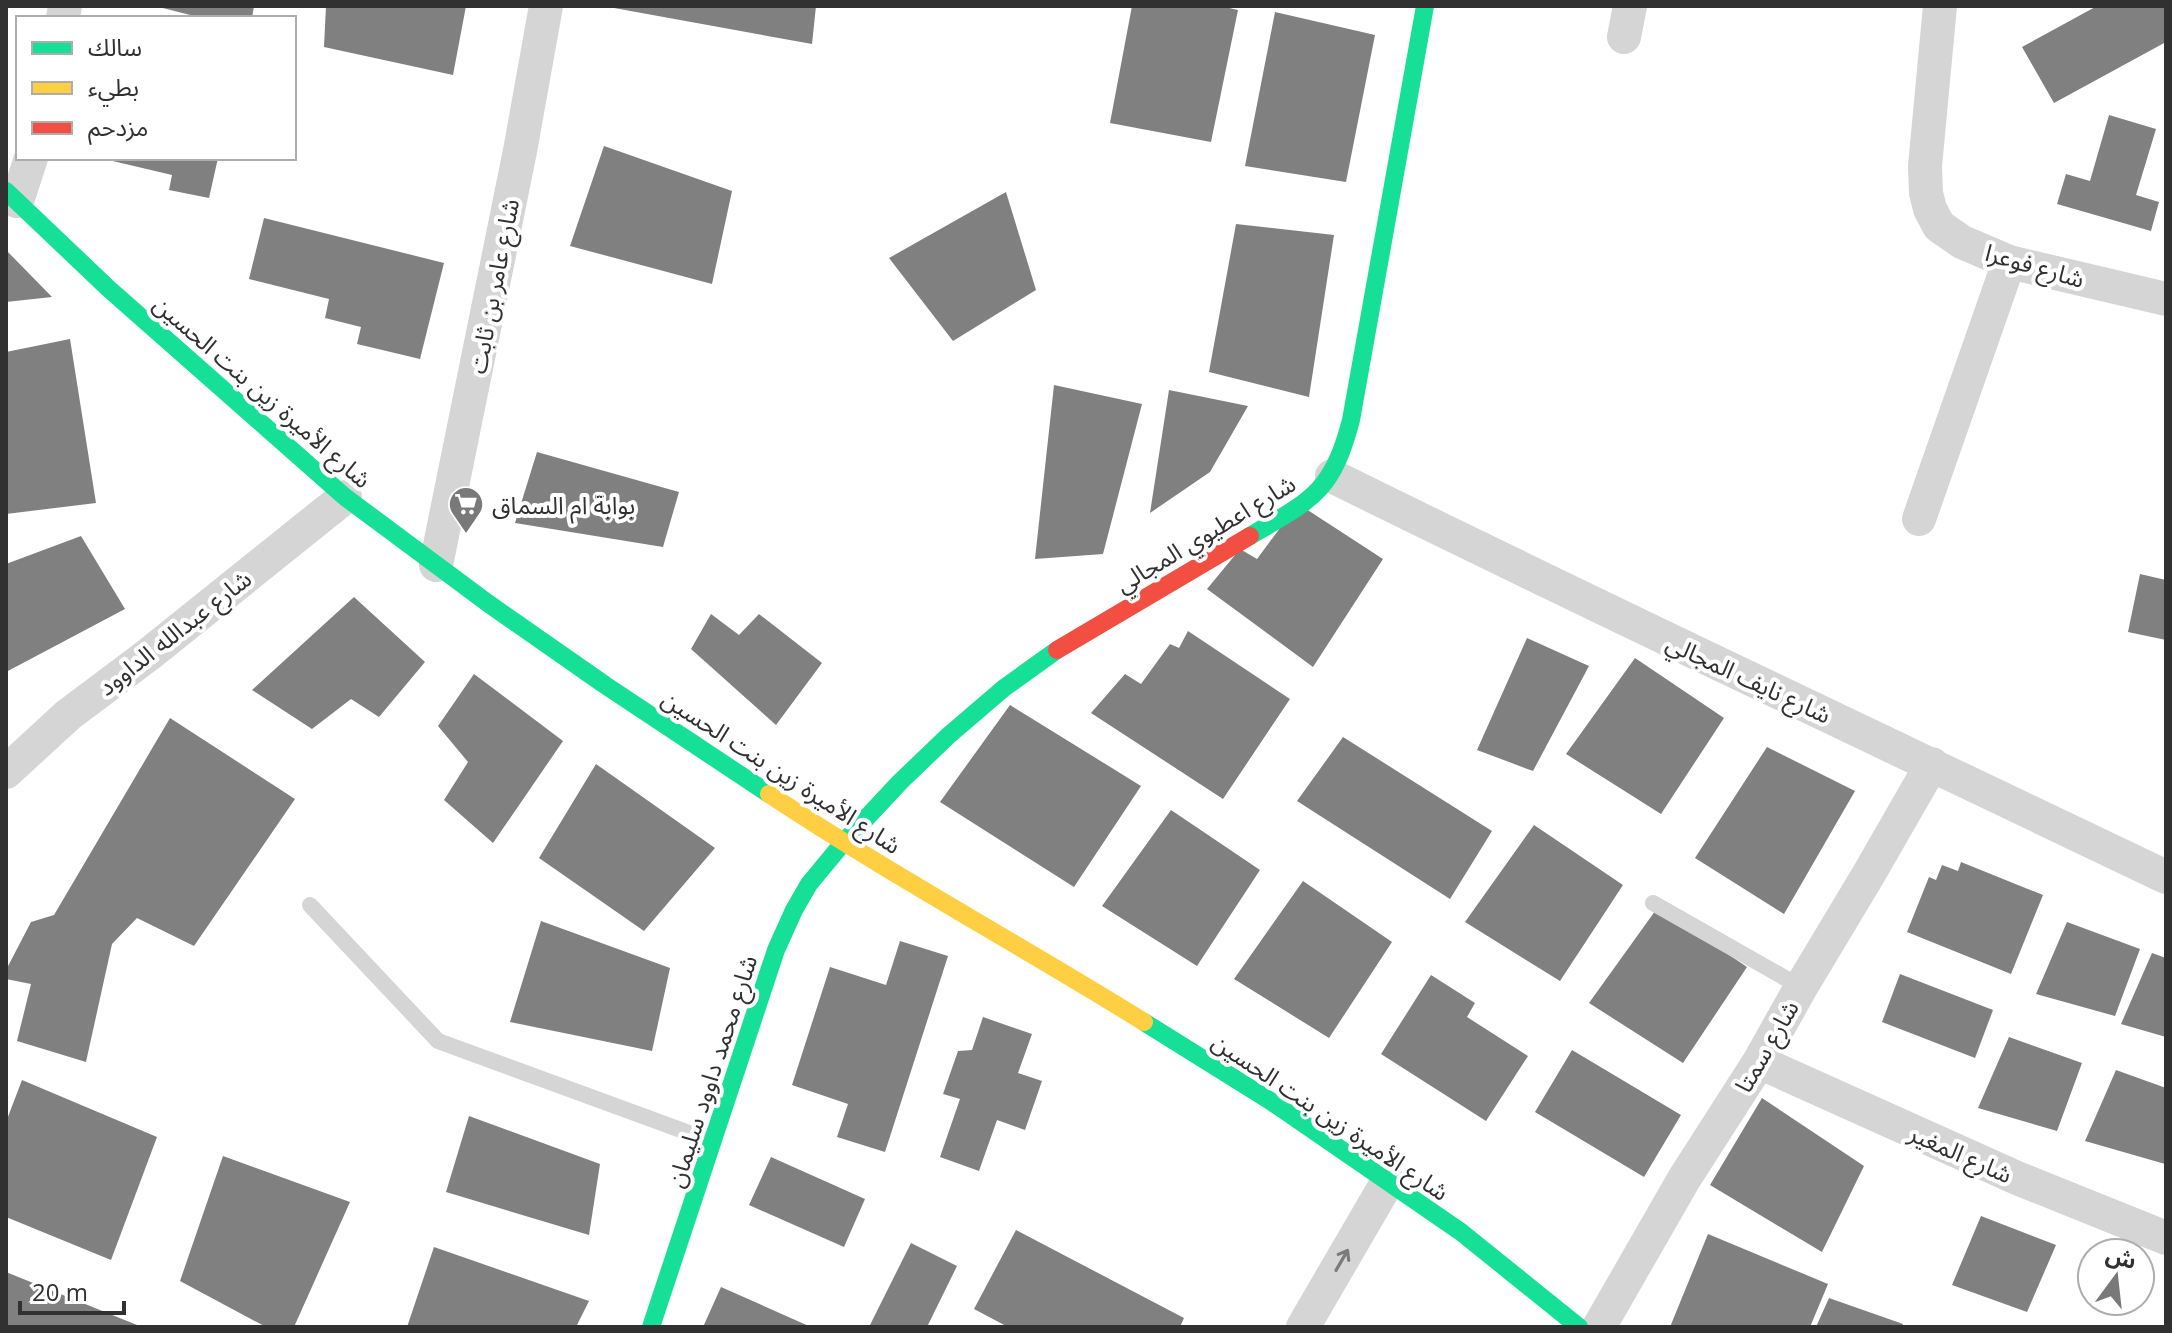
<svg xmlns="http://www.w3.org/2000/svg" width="2172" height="1333" font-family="'Open Sans','Noto Sans Arabic',sans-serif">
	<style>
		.building { fill: #808080 }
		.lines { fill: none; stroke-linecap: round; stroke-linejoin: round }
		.lane { stroke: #d5d5d5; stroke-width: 16 }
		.street { stroke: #d5d5d5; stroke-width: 34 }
		.fast { stroke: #16e098; stroke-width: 18 }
		.slow { stroke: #ffcf43; stroke-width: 18 }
		.jam { stroke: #f24e42; stroke-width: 18 }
		.oneway { stroke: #7b7b7b }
		.labels { text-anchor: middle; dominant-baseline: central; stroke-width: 8; stroke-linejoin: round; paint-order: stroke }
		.street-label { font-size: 24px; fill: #313131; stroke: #fff }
		.poi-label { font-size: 24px; fill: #313131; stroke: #fff; text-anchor: start }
	</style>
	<rect width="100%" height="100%" fill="#fff"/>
	<path class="building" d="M155,6H254L252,18H202Z
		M326,6H466L453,75L324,47Z
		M614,6H816L812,44L614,8Z
		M1132,6H1221L1238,10L1211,142L1110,123Z
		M2097,6H2166V42L2054,103L2022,47Z
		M1275,12L1375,35L1346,182L1245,166Z
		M2109,115L2156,129L2136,195L2159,202L2151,231L2057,204L2066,174L2090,181Z
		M604,146L732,191L712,284L570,246Z
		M100,158H218L209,198L169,190L172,175Z
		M1006,192L1036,290L953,341L889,258Z
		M264,218L444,263L420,359L357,344L361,327L325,318L329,299L249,279Z
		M1236,224L1334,235L1309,397L1209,372Z
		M6,250L52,297L6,302Z
		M70,339L96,503L6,514V352Z
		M1054,385L1142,404L1103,554L1035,559Z
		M1169,390L1248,406L1210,472L1150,513Z
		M537,452L679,492L663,547L515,523Z
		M1303,507L1383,559L1313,667L1207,589L1240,549L1257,559L1286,520Z
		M81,536L125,609L6,672V564Z
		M2140,574L2166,580V640L2128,632Z
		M354,597L425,662L379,717L351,699L312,729L252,690Z
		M711,614L739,635L759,614L822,663L776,725L691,649Z
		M1188,631L1290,699L1223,799L1091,713L1125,674L1141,684L1170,644L1179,648Z
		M1527,638L1589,666L1533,771L1477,750Z
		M1635,658L1724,718L1661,814L1566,754Z
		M474,674L563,741L493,843L444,800L468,762L438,726Z
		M1010,705L1141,786L1074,887L940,802Z
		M170,718L295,799L194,946L137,918L112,944L86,1062L17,1041L31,984L6,979V970L31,922L54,915Z
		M1343,737L1492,831L1450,899L1297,801Z
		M1767,747L1855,791L1784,914L1695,858Z
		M596,764L715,848L644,931L539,858Z
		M1171,810L1260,870L1197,966L1102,906Z
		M1534,825L1623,885L1560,981L1465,922Z
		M1961,862L2043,895L2011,974L1907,932L1929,877L1936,880L1942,865L1958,871Z
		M1303,881L1392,942L1329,1038L1234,979Z
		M1658,907L1747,967L1683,1063L1589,1003Z
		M541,921L670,968L652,1051L510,1022Z
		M2067,922L2140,949L2115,1016L2036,994Z
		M900,941L948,956L885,1152L837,1137L848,1104L792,1085L830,967L886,985Z
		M2152,953L2166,958V1037L2121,1024Z
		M1900,974L1993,1010L1975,1058L1882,1022Z
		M1431,975L1475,1003L1467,1017L1528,1056L1486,1121L1381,1054Z
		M983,1017L1032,1034L1018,1073L1042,1081L1025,1130L997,1120L979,1171L940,1157L960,1099L943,1094L958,1051L972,1050Z
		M2009,1037L2082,1063L2057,1131L1978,1108Z
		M1572,1050L1681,1115L1644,1177L1535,1112Z
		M2116,1070L2166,1088L2165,1164L2085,1141Z
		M22,1080L157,1137L111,1260L6,1217V1122Z
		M1762,1098L1864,1166L1822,1252L1710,1185Z
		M469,1116L600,1164L589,1235L446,1192Z
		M223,1156L350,1202L294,1327H266L180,1281Z
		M771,1157L865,1199L844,1247L749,1205Z
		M1981,1216L2056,1245L2027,1312L1952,1285Z
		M1016,1230L1184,1318L1180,1327H1008L974,1309Z
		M1708,1234L1828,1284L1810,1327H1670Z
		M911,1243L957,1266L927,1327H869Z
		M434,1247L589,1301L576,1327H407Z
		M6,1272L142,1327H6Z
		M721,1287L811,1327H703Z
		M1829,1298L1903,1324L1902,1327H1816Z"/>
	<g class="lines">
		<path class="lane" d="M1653,903L1801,987
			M310,905L438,1041L711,1141"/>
		<path class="street" d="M1940,6L1925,166L1926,193L1930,209L1939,226L1962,242L2009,262L2166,299
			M63,18L65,6
			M1624,37L1630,6
			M17,201L31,158
			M1332,476C1609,613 1888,744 2166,877
			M1919,519L2009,262
			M436,565L520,151L546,6
			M6,772L68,715L148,655L345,497
			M1759,1062L2017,1178L2166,1238
			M1303,1327L1388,1181
			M1599,1327L1684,1179L1759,1062L1801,987L1870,872L1932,764"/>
		<path class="fast" d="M6,191L109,289L345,497L489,604L605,685L769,794
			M1250,536C1311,500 1332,493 1351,420L1425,6
			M1144,1022L1269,1100L1461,1232L1579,1327
			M651,1327L776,950L794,910L809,884L843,843L900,782L948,736L1004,688L1057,650"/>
		<path class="slow" d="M769,794C891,875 1020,945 1144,1022"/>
		<path class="jam" d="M1057,650L1250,536"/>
	</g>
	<defs><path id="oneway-shaft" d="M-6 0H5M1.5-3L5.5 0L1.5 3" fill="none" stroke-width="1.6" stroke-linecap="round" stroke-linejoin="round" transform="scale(2)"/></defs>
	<use class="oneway" href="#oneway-shaft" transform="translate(1342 1260) rotate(-60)"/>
	<defs>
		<g id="supermarket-pin" transform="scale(1.8)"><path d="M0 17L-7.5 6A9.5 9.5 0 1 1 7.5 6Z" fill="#797979" stroke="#fff"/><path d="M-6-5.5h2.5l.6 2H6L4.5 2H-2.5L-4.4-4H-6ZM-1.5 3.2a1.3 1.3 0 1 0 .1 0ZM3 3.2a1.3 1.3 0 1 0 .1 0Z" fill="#fff"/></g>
	</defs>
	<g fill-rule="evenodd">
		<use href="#supermarket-pin" x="466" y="504"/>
	</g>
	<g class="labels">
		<g class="street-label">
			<text transform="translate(2035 265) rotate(16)">شارع فوعرا</text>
			<text transform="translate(493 286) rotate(-79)">شارع عامر بن ثابت</text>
			<text transform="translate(263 391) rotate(41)">شارع الأميرة زين بنت الحسين</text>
			<text transform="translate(1205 533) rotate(-31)">شارع اعطيوي المجالي</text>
			<text transform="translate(174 632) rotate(-38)">شارع عبدالله الداوود</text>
			<text transform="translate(1749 678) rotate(25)">شارع نايف المجالي</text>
			<text transform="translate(782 771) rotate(33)">شارع الأميرة زين بنت الحسين</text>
			<text transform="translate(1766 1046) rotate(-60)">شارع سمتا</text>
			<text transform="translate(711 1071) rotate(-72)">شارع محمد داوود سليمان</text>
			<text transform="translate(1331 1116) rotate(34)">شارع الأميرة زين بنت الحسين</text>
			<text transform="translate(1961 1153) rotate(24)">شارع المغير</text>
		</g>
		<g class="poi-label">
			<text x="492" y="504">بوابة ام السماق</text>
		</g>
	</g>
	<rect width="2172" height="1333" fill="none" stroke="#313131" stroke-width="16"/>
	<rect x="16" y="16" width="280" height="144" fill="#ffffff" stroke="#adadad" stroke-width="2"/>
	<rect x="32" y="42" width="40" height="12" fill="#16e098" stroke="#adadad" stroke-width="2"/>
	<text x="88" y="56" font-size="24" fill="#313131">سالك</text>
	<rect x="32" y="82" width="40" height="12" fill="#ffcf43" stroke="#adadad" stroke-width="2"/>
	<text x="88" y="96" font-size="24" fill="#313131">بطيء</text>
	<rect x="32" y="122" width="40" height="12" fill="#f24e42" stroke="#adadad" stroke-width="2"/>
	<text x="88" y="136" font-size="24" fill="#313131">مزدحم</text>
	<g transform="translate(2116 1277) rotate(15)"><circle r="38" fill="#ffffff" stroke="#adadad" stroke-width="2"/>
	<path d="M0-6L14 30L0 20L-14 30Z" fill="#797979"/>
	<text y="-12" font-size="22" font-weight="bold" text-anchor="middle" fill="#313131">ش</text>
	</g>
	<path d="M20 1301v12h104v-12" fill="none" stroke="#313131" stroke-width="4"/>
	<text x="32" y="1301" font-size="24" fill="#313131" stroke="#ffffff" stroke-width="6" paint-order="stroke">20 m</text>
</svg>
